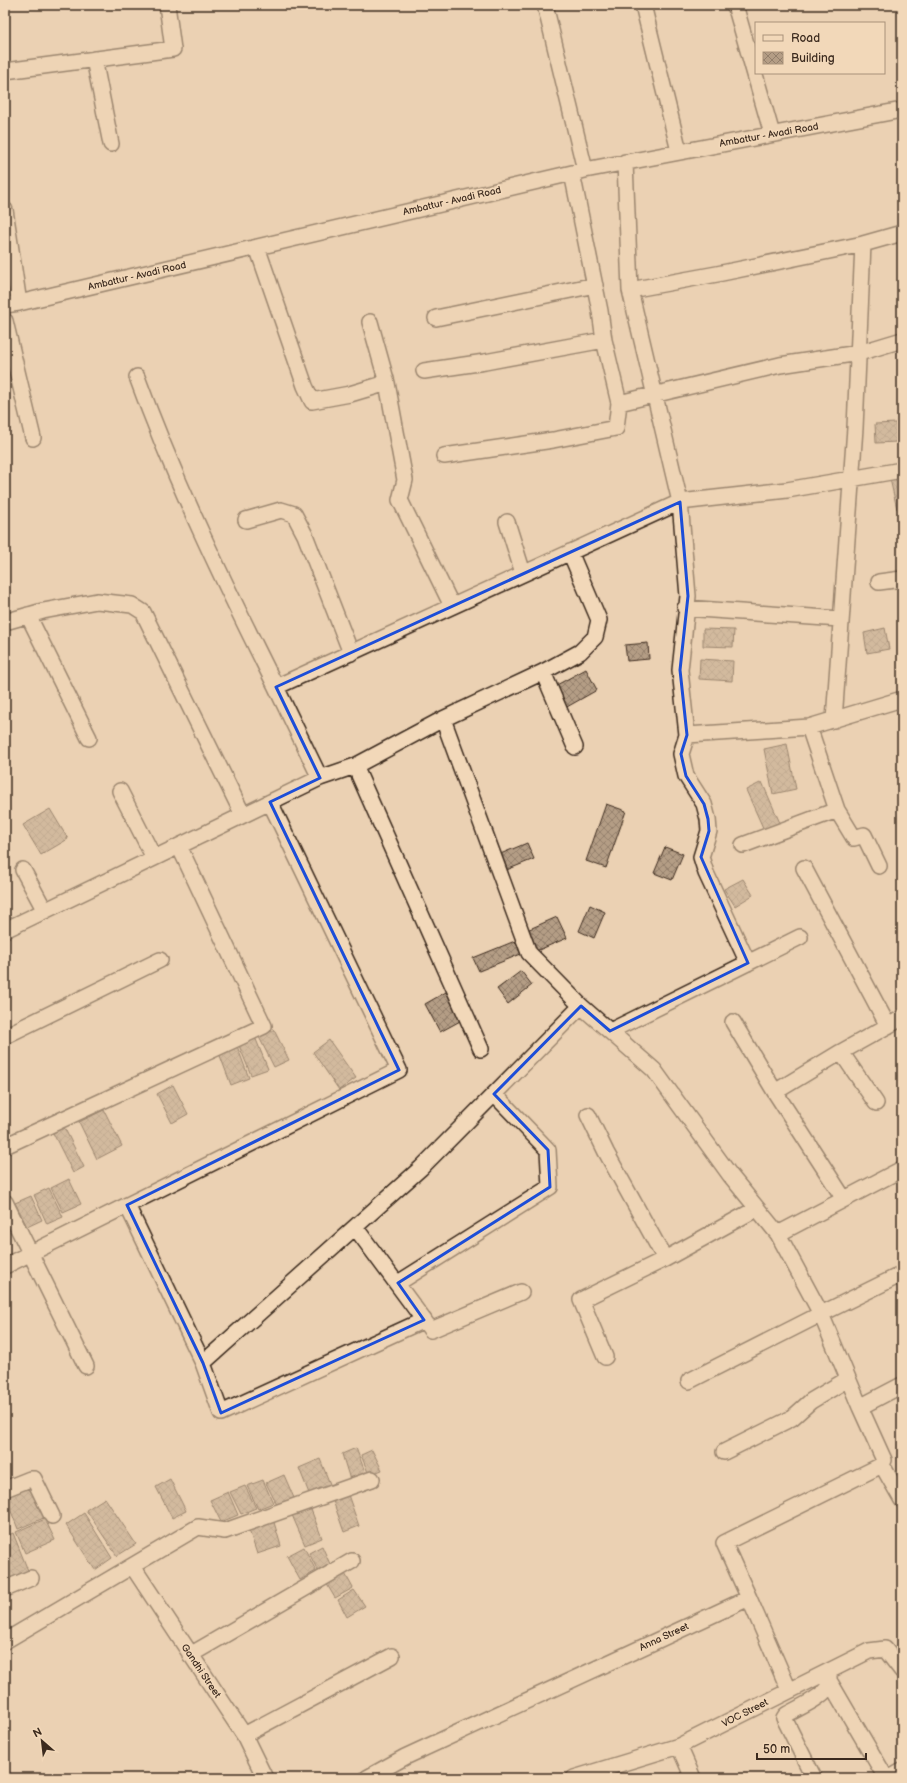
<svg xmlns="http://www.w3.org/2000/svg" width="907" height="1783" font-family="'Balsamiq Sans',sans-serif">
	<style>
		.building { fill: url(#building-cross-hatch); stroke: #3b2a1e }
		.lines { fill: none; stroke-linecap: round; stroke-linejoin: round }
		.minor-casing { stroke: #3b2a1e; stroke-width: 18 }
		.minor { stroke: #f2d8b9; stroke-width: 15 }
		.marked { fill: none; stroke: #1d4ed8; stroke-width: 3; stroke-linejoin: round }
		.labels { text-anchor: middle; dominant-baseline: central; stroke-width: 3.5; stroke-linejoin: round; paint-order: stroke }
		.street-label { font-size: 10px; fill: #3b2a1e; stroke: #f2d8b9 }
	</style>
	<defs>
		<pattern id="building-cross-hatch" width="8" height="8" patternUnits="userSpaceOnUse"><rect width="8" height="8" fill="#b49d85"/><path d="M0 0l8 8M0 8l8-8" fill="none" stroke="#94806c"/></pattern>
	</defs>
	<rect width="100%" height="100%" fill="#ebd1b3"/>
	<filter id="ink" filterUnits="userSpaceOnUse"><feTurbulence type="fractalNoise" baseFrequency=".025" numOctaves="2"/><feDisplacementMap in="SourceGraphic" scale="8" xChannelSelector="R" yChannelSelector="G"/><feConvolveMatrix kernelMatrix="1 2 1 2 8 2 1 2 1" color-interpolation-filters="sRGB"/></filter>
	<g filter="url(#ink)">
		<path class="building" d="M896,423L897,442L876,443L875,424Z
			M902,477V508L897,509L890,479Z
			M885,628L889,649L867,653L864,633Z
			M703,629L734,630L733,647L703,646Z
			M648,643L649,659L627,661L625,645Z
			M700,659L733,661L732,681L699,679Z
			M586,669L597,690L565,708L553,687Z
			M787,744L796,789L773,794L764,749Z
			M762,782L780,823L764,830L746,790Z
			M606,804L626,811L606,868L586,861Z
			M50,809L68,839L41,855L23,825Z
			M527,843L534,859L504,871L498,855Z
			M665,847L683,854L672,880L654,873Z
			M743,879L753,895L735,906L724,889Z
			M590,905L605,912L594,938L579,931Z
			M557,917L567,938L534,952L525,931Z
			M515,941L521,954L479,971L473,958Z
			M521,971L532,985L508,1004L497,989Z
			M446,992L462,1020L440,1032L425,1004Z
			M274,1030L289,1060L274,1067L259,1037Z
			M255,1037L268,1069L251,1075L238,1043Z
			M329,1040L356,1078L339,1090L313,1052Z
			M237,1046L249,1078L231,1085L219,1053Z
			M173,1085L188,1114L172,1123L157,1094Z
			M104,1110L122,1146L97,1159L79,1122Z
			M64,1127L84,1167L73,1173L53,1133Z
			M69,1179L81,1204L63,1212L51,1188Z
			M49,1188L63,1217L47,1224L34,1195Z
			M31,1196L42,1220L27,1227L15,1203Z
			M356,1448L367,1477L351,1483L342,1454Z
			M372,1450L382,1470L369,1475L361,1455Z
			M320,1459L332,1489L310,1496L299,1468Z
			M284,1475L294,1498L277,1505L266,1483Z
			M170,1479L186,1511L172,1518L156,1487Z
			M263,1480L273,1503L258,1509L247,1486Z
			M32,1484L46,1517L18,1529L5,1496Z
			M245,1486L256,1508L241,1514L230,1492Z
			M228,1492L238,1515L221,1522L210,1500Z
			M347,1492L359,1526L344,1532L332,1498Z
			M105,1498L136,1544L117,1556L86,1510Z
			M310,1507L322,1538L305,1545L292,1515Z
			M84,1513L112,1558L95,1570L66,1525Z
			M45,1519L55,1540L25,1553L16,1532Z
			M273,1519L281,1546L257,1554L248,1527Z
			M13,1533L29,1573L5,1582V1537Z
			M322,1546L330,1564L318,1571L309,1553Z
			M304,1547L316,1571L300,1580L287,1556Z
			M343,1570L353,1588L335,1598L325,1581Z
			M354,1590L365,1606L347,1617L338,1600Z"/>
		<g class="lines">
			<g class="minor-casing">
				<path id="minor" d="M545,5L585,170
					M643,5L679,151
					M735,5L772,134
					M94,59L111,144
					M5,71L173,49L167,5
					M5,210L19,303
					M863,244L902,233
					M257,247L305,386L312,401L350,394L387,383L405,480L400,500L452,606
					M630,290L717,274L863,244L855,428L834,720
					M5,305L19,303L585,170L902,110
					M436,318L595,285
					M5,321L33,438
					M370,322L387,383
					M424,371L485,362L604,340
					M137,377C176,484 225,585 276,687
					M619,403L780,365L859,353L902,340
					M444,456L553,440L616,428L619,403L604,340L600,311L572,173
					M246,520L281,510L294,514L305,535L351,653
					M507,522L523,573
					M879,582L902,579
					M685,608L840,619
					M28,615L89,738
					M5,622L43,611L97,601L132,605L143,612L243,815
					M543,672L575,747
					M443,719L529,953L581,1006L654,1070L730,1175L778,1234
					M809,727L837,810
					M687,735L809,727L902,699
					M355,766L481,1049
					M320,778L355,766L443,719L543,672L580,652L595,637L599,620L570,552
					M120,791L154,858
					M743,845L837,810L854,838L864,835L879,866
					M804,868L888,1026
					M23,870L45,911
					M5,930L320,778L276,687L680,502L630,290L625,162
					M748,963L706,873L701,857L709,831L708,819L704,804L686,776L681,754L687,735L680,670L688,596L680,502L787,490L902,470
					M733,1022L775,1092L844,1199
					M610,1031L800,937
					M5,1036L160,960
					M841,1052L876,1103
					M775,1092L841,1052L902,1018
					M588,1115L606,1152L665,1259
					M5,1146L264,1026L179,846
					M5,1202L86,1366
					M127,1205L203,1363L421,1168L581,1006
					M355,1227L431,1330L521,1292
					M5,1266L399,1070L270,802
					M398,1283L550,1187L548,1150L494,1094
					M605,1357L581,1300L665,1259L756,1209
					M203,1363L221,1413L424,1320
					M689,1381L821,1314L778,1234L902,1169
					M902,1385L860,1407L884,1460L882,1465L902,1500
					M860,1407L821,1314L902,1274
					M724,1452L792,1418L811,1401L848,1379
					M5,1489L30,1479H34L52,1516
					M133,1567L244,1735L265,1778
					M5,1589L31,1578
					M749,1598L789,1690
					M5,1641L198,1527L225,1531L372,1479
					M190,1655L352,1561
					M830,1682L886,1778
					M244,1735L392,1656
					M679,1746L693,1778
					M367,1778L405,1757L749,1598L724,1543L882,1465
					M574,1778L679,1746L869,1651L885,1649L902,1671
					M814,1778L784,1718L786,1715C797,1708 826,1697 829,1684C830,1680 829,1676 828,1672
					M890,1778L902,1771"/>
			</g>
			<use href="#minor" class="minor"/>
		</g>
	</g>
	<path d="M0 0H907V1783H0ZM680,502L688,596L680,670L687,735L681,754L686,776L704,804L708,819L709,831L701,857L748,963L610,1031L581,1006L494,1094L548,1150L550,1187L398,1283L424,1320L221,1413L203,1363L127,1205L399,1070L270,802L320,778L276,687Z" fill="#ebd1b3" fill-opacity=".55" fill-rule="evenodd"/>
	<path class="marked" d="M680,502L688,596L680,670L687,735L681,754L686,776L704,804L708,819L709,831L701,857L748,963L610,1031L581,1006L494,1094L548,1150L550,1187L398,1283L424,1320L221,1413L203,1363L127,1205L399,1070L270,802L320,778L276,687Z"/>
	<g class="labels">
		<g class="street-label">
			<text transform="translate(769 135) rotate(-10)">Ambattur - Avadi Road</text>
			<text transform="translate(452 201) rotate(-13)">Ambattur - Avadi Road</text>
			<text transform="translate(137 276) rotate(-13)">Ambattur - Avadi Road</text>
			<text transform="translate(664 1637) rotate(-25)">Anna Street</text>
			<text transform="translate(201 1671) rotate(56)">Gandhi Street</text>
			<text transform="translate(745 1713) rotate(-27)">VOC Street</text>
		</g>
	</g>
	<rect width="907" height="1783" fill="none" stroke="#f2d8b9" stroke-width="20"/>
	<rect x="10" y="10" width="887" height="1763" fill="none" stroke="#3b2a1e" stroke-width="1.5" filter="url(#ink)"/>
	<rect x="755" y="22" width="130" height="52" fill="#f2d8b9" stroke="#a9927b"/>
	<rect x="763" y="35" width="20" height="6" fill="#f2d8b9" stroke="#a9927b"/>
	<text x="791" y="42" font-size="12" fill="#3b2a1e">Road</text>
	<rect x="763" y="52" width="20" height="12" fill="url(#building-cross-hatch)" stroke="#a9927b"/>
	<text x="791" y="62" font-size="12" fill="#3b2a1e">Building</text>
	<g transform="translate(42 1741) rotate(332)" stroke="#f2d8b9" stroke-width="3" paint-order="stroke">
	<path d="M0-3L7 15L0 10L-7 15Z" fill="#3b2a1e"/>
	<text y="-6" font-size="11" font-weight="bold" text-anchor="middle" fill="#3b2a1e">N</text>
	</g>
	<path d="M757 1753v6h109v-6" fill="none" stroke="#3b2a1e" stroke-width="2"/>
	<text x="763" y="1753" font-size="12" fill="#3b2a1e" stroke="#f2d8b9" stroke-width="3" paint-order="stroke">50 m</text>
</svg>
